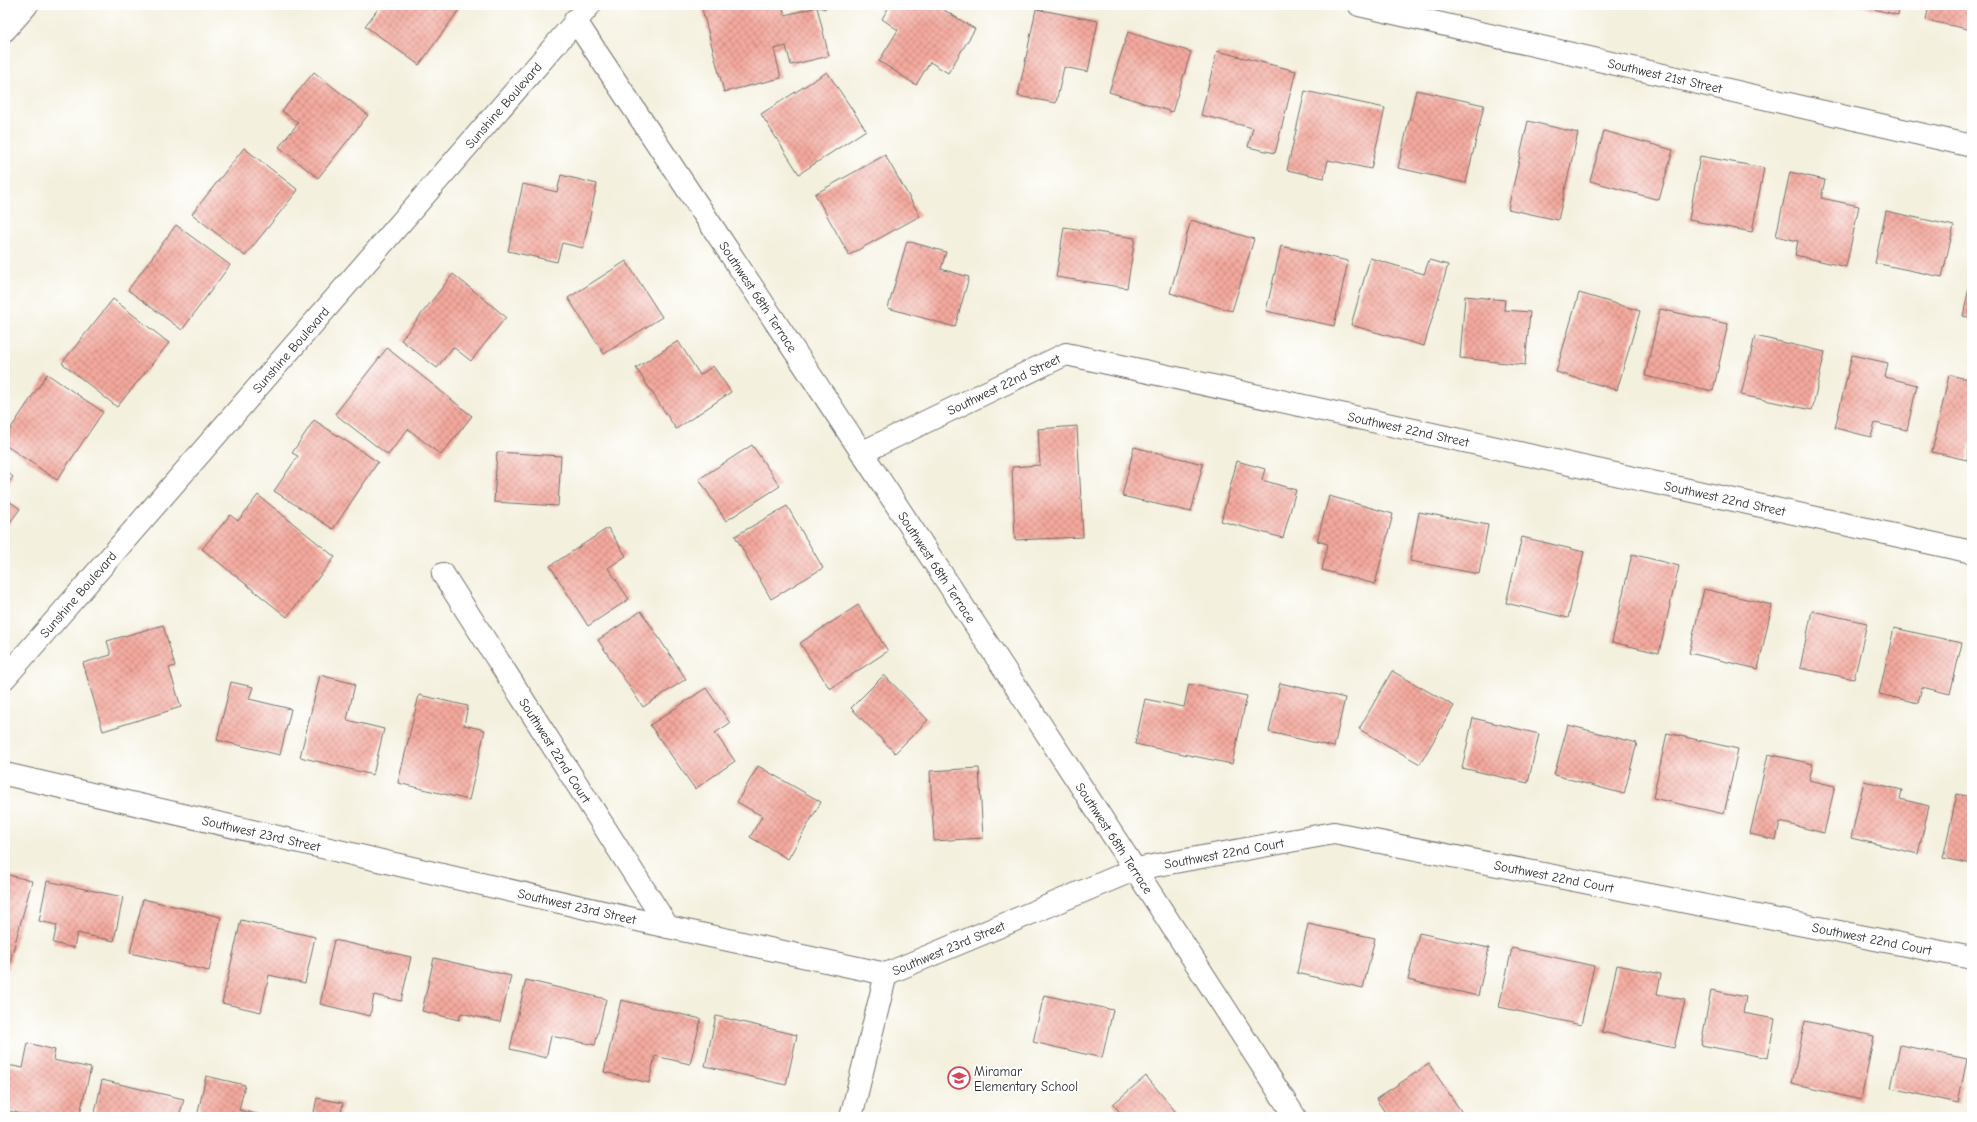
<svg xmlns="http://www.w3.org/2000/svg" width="1977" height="1122" font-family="'Comic Neue',sans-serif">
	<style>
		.building { fill: url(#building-cross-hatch) }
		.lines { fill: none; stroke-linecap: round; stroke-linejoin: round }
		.street-casing { stroke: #71706a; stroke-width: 24 }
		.highway-casing { stroke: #71706a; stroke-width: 24 }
		.street { stroke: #fff; stroke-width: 22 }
		.highway { stroke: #fff; stroke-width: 22 }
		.labels { text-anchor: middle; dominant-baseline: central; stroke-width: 4; stroke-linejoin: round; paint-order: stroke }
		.street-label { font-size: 13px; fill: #2b2b2b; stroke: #fff }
		.poi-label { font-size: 13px; fill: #2b2b2b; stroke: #fff; text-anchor: start }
	</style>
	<defs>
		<pattern id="building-cross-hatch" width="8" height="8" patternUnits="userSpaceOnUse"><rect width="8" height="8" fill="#f4a99e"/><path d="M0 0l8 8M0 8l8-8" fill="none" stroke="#c68a81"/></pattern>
	</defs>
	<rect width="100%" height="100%" fill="#fff"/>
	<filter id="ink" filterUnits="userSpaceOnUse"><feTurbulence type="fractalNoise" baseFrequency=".025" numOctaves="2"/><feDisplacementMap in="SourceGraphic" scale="8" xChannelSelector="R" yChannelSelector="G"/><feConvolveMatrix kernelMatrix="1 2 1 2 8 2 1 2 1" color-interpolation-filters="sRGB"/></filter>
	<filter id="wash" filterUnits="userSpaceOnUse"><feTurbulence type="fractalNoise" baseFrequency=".012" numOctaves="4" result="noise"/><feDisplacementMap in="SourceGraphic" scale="16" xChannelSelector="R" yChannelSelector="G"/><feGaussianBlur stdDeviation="0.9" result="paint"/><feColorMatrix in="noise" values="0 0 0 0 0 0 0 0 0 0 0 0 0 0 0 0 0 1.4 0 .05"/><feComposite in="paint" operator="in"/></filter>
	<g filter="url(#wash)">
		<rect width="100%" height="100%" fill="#f4f0de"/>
		<g id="blocks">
			<path class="building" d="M381,5H452L459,10L419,65L365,26Z
				M701,5H782L785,15L817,7L829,56L791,65L786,46L774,49L781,78L724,92Z
				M813,5H826L825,9Z
				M890,5H936L975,29L948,73L930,62L916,85L879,61L898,30L882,19Z
				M1857,5H1900L1898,15Z
				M1929,5H1972V30L1926,20Z
				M1036,9L1098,21L1088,72L1064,67L1056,103L1018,96Z
				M1128,32L1191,52L1172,112L1109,92Z
				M1217,51L1296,71L1275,153L1248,147L1253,128L1201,115Z
				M314,72L368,115L318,178L279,147L298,123L282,111Z
				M827,72L866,130L799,174L761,114Z
				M1416,90L1484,105L1466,183L1398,168Z
				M1305,91L1385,108L1371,169L1328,160L1324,178L1287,170Z
				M1528,121L1578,133L1558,220L1508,209Z
				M1604,131L1673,150L1659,200L1590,181Z
				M244,148L298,190L245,256L192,214Z
				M885,155L920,216L849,255L815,194Z
				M1700,156L1764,168L1752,232L1689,220Z
				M1790,172L1825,180L1821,198L1859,206L1846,267L1795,255L1798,241L1776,236Z
				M561,175L597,184L583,248L562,243L557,262L508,251L523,184L557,192Z
				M1886,211L1954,226L1942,277L1875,263Z
				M1191,220L1254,239L1232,311L1170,293Z
				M176,225L230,265L182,330L128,290Z
				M1064,227L1135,238L1127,288L1056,277Z
				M907,241L946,252L941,269L969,277L955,327L888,308Z
				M1281,246L1348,261L1334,326L1266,311Z
				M1370,258L1424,274L1429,260L1448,265L1424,346L1351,325Z
				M626,261L662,317L604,354L568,298Z
				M453,274L506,317L471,361L453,347L437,368L401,340Z
				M1971,278H1972V318L1963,316Z
				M1579,293L1640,311L1617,390L1556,372Z
				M1465,296L1505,300L1504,310L1530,312L1525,365L1460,358Z
				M113,299L169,343L117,407L62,363Z
				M1660,309L1728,324L1713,391L1645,376Z
				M1755,336L1825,352L1812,410L1741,395Z
				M678,341L700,375L713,366L731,392L676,429L636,368Z
				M387,348L472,416L441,455L408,429L388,455L335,414Z
				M1852,355L1888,363L1885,377L1917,385L1907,430L1875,423L1871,437L1835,428Z
				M47,374L103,412L57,480L5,445V437Z
				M1949,375L1972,380V445L1970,444L1967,460L1932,452Z
				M314,420L378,462L333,529L274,491L298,456L292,453Z
				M1077,426L1083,537L1015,540L1012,467L1040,465L1038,429Z
				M752,445L780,486L726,521L699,479Z
				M1134,447L1203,464L1191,512L1122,496Z
				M497,452L561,456L558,506L494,502Z
				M1237,461L1265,469L1262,480L1296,490L1283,538L1221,521Z
				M5,470L13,477L5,487Z
				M258,495L335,557L287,617L202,549L230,515L238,521Z
				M1329,496L1393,514L1375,584L1322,570L1328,544L1317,541Z
				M5,498L20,509L5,529Z
				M787,506L823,568L771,599L735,536Z
				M1419,512L1488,525L1479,574L1410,561Z
				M608,528L626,556L608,568L629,599L588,626L550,566Z
				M1522,537L1584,552L1568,618L1506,603Z
				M1632,554L1679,566L1659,653L1612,642Z
				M1704,589L1772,605L1758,669L1689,653Z
				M858,605L888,651L830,689L800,643Z
				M641,611L686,679L643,707L598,640Z
				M1812,611L1867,623L1854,679L1800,668Z
				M163,625L175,666L169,668L181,707L103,731L83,663L111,655L107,641Z
				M1894,628L1962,643L1950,694L1922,687L1918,703L1879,694Z
				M1392,671L1454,706L1420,764L1359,729Z
				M320,675L355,684L347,720L384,729L373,775L300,757Z
				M884,675L928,720L895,753L851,708Z
				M231,682L253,687L249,699L291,709L280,755L217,740Z
				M1280,683L1345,698L1334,747L1269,732Z
				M1189,684L1247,696L1232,764L1135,744L1145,699L1184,707Z
				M706,688L730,723L715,733L735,761L695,789L650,725Z
				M419,695L468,706L464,725L485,730L469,800L398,783Z
				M1473,718L1539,734L1528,783L1462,768Z
				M1568,725L1637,743L1624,794L1554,775Z
				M1667,733L1738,749L1724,814L1653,798Z
				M1768,754L1813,764L1809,780L1835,786L1824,833L1780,822L1776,840L1750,834Z
				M758,766L821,802L788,859L750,837L762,816L737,802Z
				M979,768L983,838L934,841L930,771Z
				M1864,781L1902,790L1900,799L1929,806L1918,854L1851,838Z
				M1957,794L1972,797V864L1943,858Z
				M5,874L32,881L8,969L5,968Z
				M47,881L123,897L114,941L77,933L74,948L53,943L57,925L39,921Z
				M143,899L221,917L209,971L130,953Z
				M241,920L315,937L305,983L269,975L261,1012L222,1003Z
				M1308,924L1375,938L1363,988L1297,973Z
				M1419,933L1489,948L1478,996L1408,980Z
				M334,940L411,957L401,1001L374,995L370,1016L320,1004Z
				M1512,948L1594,966L1581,1025L1499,1007Z
				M434,958L511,976L500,1022L461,1013L459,1020L422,1011Z
				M1617,965L1661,974L1657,994L1685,1000L1674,1048L1602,1032Z
				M526,980L606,999L595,1045L551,1036L546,1058L510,1049Z
				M1711,990L1746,997L1743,1013L1775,1019L1768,1058L1701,1045Z
				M1044,995L1113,1010L1102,1058L1033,1042Z
				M621,1000L701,1019L690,1064L655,1056L649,1083L604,1072Z
				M716,1016L797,1035L786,1085L705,1066Z
				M1805,1021L1874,1036L1861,1100L1792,1084Z
				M28,1043L55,1050L53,1060L91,1068L79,1117H35L5,1110V1073L7,1065L23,1068Z
				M1900,1045L1967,1059L1958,1103L1891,1088Z
				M1429,1064L1465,1117H1388L1376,1099Z
				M206,1076L245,1085L239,1110L270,1117H197Z
				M1146,1076L1180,1117H1124L1113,1104Z
				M102,1080L184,1099L179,1117H94Z
				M317,1098L343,1103L340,1117H313Z"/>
		</g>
	</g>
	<g filter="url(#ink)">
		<use href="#blocks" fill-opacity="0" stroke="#71706a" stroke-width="1"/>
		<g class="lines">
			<g class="street-casing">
				<g id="street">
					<path id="s1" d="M1359,5L1972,146"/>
					<path id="s2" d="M575,20C817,384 1059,749 1295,1117"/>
					<path id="s3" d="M863,452L1066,354L1972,552"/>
					<path id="s4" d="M443,574L668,927"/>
					<path id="s5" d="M5,678L590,5"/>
					<path id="s6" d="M5,774L668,927L886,974L1136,869L1334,833L1972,958"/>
					<path d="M851,1117L886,974"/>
				</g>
			</g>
			<g class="highway-casing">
				<path id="highway" d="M5,30L27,5"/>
			</g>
			<use href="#street" class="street"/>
			<use href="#highway" class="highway"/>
		</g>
	</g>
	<defs>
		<g id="school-ring" transform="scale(1.15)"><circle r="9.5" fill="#fff" stroke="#d1495b" stroke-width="1.5"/><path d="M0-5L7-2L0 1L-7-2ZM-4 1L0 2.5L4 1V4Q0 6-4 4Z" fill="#d1495b"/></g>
	</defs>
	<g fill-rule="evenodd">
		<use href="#school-ring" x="959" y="1078"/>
	</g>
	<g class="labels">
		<g class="street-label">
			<text stroke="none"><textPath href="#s1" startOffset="314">Southwest 21st Street</textPath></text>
			<text stroke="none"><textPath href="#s5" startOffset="759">Sunshine Boulevard</textPath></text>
			<text stroke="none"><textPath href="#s2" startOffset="332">Southwest 68th Terrace</textPath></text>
			<text stroke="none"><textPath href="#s5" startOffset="435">Sunshine Boulevard</textPath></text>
			<text stroke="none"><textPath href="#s3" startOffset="156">Southwest 22nd Street</textPath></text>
			<text stroke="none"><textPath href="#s3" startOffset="576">Southwest 22nd Street</textPath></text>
			<text stroke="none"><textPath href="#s3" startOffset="900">Southwest 22nd Street</textPath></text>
			<text stroke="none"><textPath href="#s2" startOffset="656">Southwest 68th Terrace</textPath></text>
			<text stroke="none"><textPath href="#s5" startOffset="111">Sunshine Boulevard</textPath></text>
			<text stroke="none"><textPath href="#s4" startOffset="209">Southwest 22nd Court</textPath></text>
			<text stroke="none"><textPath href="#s6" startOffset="263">Southwest 23rd Street</textPath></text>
			<text stroke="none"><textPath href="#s2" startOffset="980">Southwest 68th Terrace</textPath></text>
			<text stroke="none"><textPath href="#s6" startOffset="1264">Southwest 22nd Court</textPath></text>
			<text stroke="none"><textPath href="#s6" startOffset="1600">Southwest 22nd Court</textPath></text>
			<text stroke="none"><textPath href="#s6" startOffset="587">Southwest 23rd Street</textPath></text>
			<text stroke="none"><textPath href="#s6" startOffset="1924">Southwest 22nd Court</textPath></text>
			<text stroke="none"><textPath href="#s6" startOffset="971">Southwest 23rd Street</textPath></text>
		</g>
		<g class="poi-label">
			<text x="974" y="1071">Miramar<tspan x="974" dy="15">Elementary School</tspan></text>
		</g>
	</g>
	<rect width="1977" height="1122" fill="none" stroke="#fff" stroke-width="20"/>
</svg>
